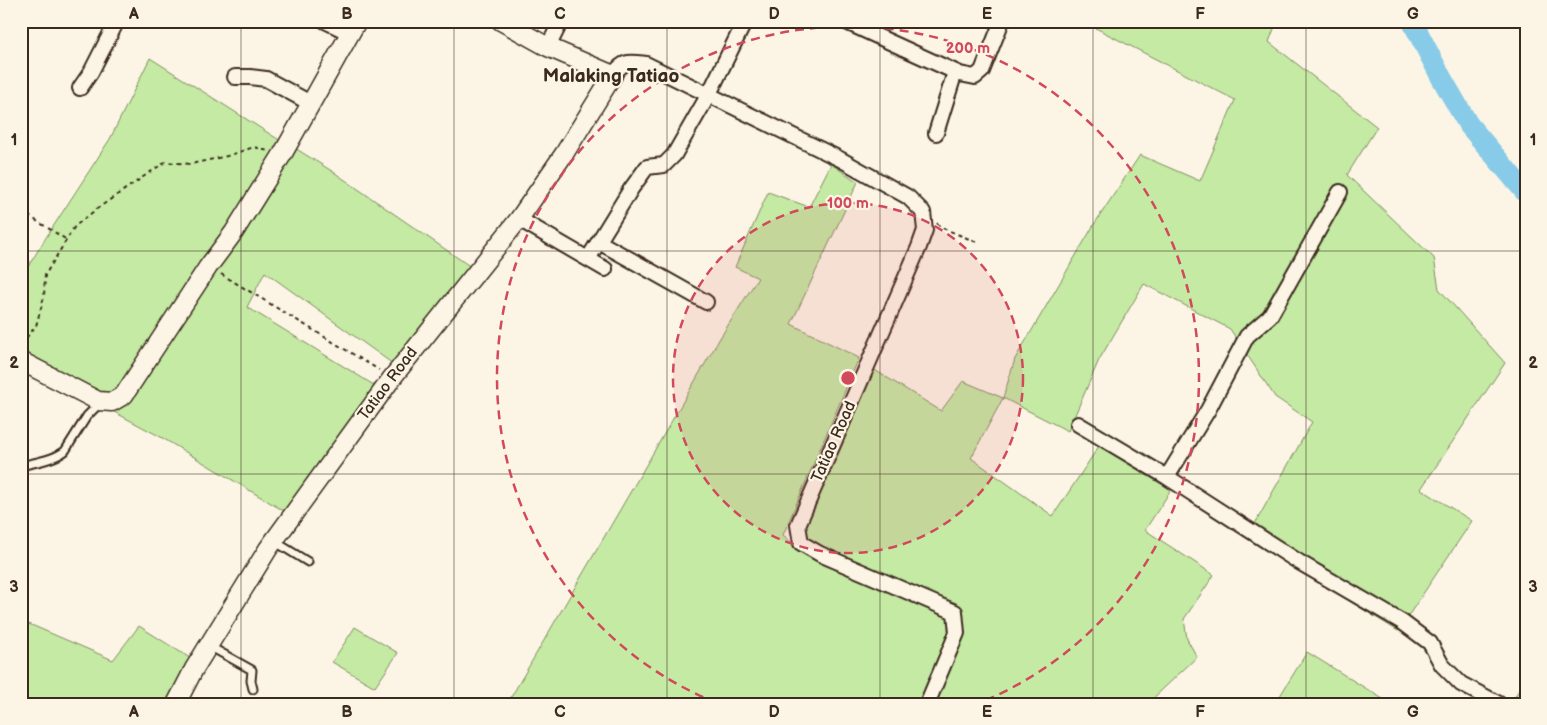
<svg xmlns="http://www.w3.org/2000/svg" width="1547" height="725" font-family="'Balsamiq Sans',sans-serif">
	<style>
		.green { fill: #c4eaa4; stroke: #808a61 }
		.lines { fill: none; stroke-linecap: round; stroke-linejoin: round }
		.river { stroke: #87cbe9; stroke-width: 21 }
		.service-casing { stroke: #3b2a1e; stroke-width: 11 }
		.minor-casing { stroke: #3b2a1e; stroke-width: 18 }
		.tertiary-casing { stroke: #3b2a1e; stroke-width: 21 }
		.path { stroke: #3b2a1e; stroke-width: 2; stroke-dasharray: 4 4; stroke-linecap: butt }
		.service { stroke: #fcf5e5; stroke-width: 7 }
		.minor { stroke: #fcf5e5; stroke-width: 14 }
		.tertiary { stroke: #fcf5e5; stroke-width: 18 }
		.grid { fill: none; stroke: #3b2a1e; stroke-width: 1; stroke-opacity: 0.55 }
		.ring { fill: none; stroke: #d1495b; stroke-width: 2.5; stroke-dasharray: 9 6 }
		.labels { text-anchor: middle; dominant-baseline: central; stroke-width: 4.5; stroke-linejoin: round; paint-order: stroke }
		.street-label { font-size: 16px; fill: #3b2a1e; stroke: #fcf5e5 }
		.quarter-label { font-size: 19px; font-weight: bold; fill: #3b2a1e; stroke: #fcf5e5 }
		.centre { fill: #d1495b; stroke: #fcf5e5; stroke-width: 2.5 }
		.ring-label { font-size: 15px; text-anchor: middle; font-weight: bold; fill: #d1495b; stroke: #fcf5e5; stroke-width: 4.5; stroke-linejoin: round; paint-order: stroke }
		.neatline { fill: none; stroke: #3b2a1e; stroke-width: 2 }
		.grid-label { font-size: 16px; text-anchor: middle; font-weight: bold; fill: #3b2a1e }
	</style>
	<rect width="100%" height="100%" fill="#fcf5e5"/>
	<filter id="ink" filterUnits="userSpaceOnUse"><feTurbulence type="fractalNoise" baseFrequency=".02" numOctaves="2"/><feDisplacementMap in="SourceGraphic" scale="10" xChannelSelector="R" yChannelSelector="G"/><feConvolveMatrix kernelMatrix="1 2 1 2 8 2 1 2 1" color-interpolation-filters="sRGB"/></filter>
	<g filter="url(#ink)">
		<path class="green" d="M1082,21H1277L1269,42L1377,127L1347,175L1434,258L1439,289L1505,363L1421,489L1472,521L1398,631L1247,538L1312,422L1275,397L1230,329L1144,284L1099,360L1068,431L1003,398L971,458L1053,516L1099,446L1171,490L1145,530L1214,575L1184,619L1187,639L1197,657L1147,704H935L963,635L962,609L821,549L808,538L804,525L873,369L941,411L963,381L1003,398L1015,359L1095,223L1140,155L1200,181L1235,100Z
			M150,58L284,143L298,150L335,173L471,267L393,364L265,272L247,307L377,387L284,511L159,436L21,362V278L47,236L110,139Z
			M831,164L858,182L791,324L859,358L783,535L798,548L950,616L949,632L921,704H507L720,338L758,278L735,267L768,192L809,207Z
			M29,624L113,660L139,626L193,660L170,704H21V636Z
			M355,627L398,653L375,687L332,662Z
			M1307,652L1391,704H1392H1275Z
			M1526,677V704H1515L1512,702Z"/>
		<g class="lines">
			<path class="river" d="M1412,21L1441,77L1468,124L1526,193"/>
			<g class="service-casing">
				<path id="service" d="M21,466C36,462 53,460 65,451L87,416L100,403
					M274,541L308,562
					M209,646L252,670L251,681L253,689"/>
			</g>
			<g class="minor-casing">
				<path id="minor" d="M325,21L350,33
					M844,21L960,74L975,77L982,71L1002,21
					M548,47L561,21
					M613,75C624,60 629,62 646,64L840,159L908,197L923,212L925,230L919,247L798,525L801,543L820,554L955,612L957,633L927,704
					M235,77H250L266,79L312,104
					M80,88L91,72L117,21
					M936,133L955,72
					M519,219L605,269
					M599,242L706,302
					M588,259L631,189L647,167L664,165L674,155L709,94L745,21
					M1078,424L1167,477L1299,562L1402,622L1430,643L1442,665L1461,684L1499,704
					M1167,477L1208,410L1247,336L1270,316L1340,192"/>
			</g>
			<g class="tertiary-casing">
				<path id="tertiary" d="M21,361L98,401L112,402L124,395L208,267L234,232L282,155L357,21
					M176,704L194,669L268,549L392,378L519,219L564,154L613,75L548,47L501,21"/>
			</g>
			<path class="path" d="M21,211L67,240
				M937,223L940,227L979,243
				M221,274L379,370
				M21,344L36,326L44,297L45,275L75,226L98,208L165,162L191,164L227,156L254,147L268,151"/>
			<use href="#service" class="service"/>
			<use href="#minor" class="minor"/>
			<use href="#tertiary" class="tertiary"/>
		</g>
	</g>
	<path class="grid" d="M241,21V704M454,21V704M667,21V704M880,21V704M1093,21V704M1306,21V704M21,251H1526M21,474H1526"/>
	<circle cx="848" cy="378" r="175" fill="#d1495b" fill-opacity=".12"/>
	<g class="ring">
		<circle cx="848" cy="378" r="175"/>
		<path d="M717 703A351 351 0 1 1 979 703"/>
	</g>
	<g class="labels">
		<g class="street-label">
			<text transform="translate(388 384) rotate(-53)">Tatiao Road</text>
			<text transform="translate(834 442) rotate(-66)">Tatiao Road</text>
		</g>
		<g class="quarter-label">
			<text x="611" y="76">Malaking Tatiao</text>
		</g>
	</g>
	<circle cx="848" cy="378" r="8" class="centre"/>
	<g class="ring-label">
		<text x="968" y="53">200 m</text>
		<text x="848" y="208">100 m</text>
	</g>
	<rect width="1547" height="725" fill="none" stroke="#fcf5e5" stroke-width="55"/>
	<rect x="28" y="28" width="1492" height="670" class="neatline"/>
	<g class="grid-label">
		<text x="134" y="19">A</text>
		<text x="347" y="19">B</text>
		<text x="560" y="19">C</text>
		<text x="774" y="19">D</text>
		<text x="987" y="19">E</text>
		<text x="1200" y="19">F</text>
		<text x="1413" y="19">G</text>
		<text x="14" y="145">1</text>
		<text x="1533" y="145">1</text>
		<text x="14" y="368">2</text>
		<text x="1533" y="368">2</text>
		<text x="14" y="592">3</text>
		<text x="1533" y="592">3</text>
		<text x="134" y="717">A</text>
		<text x="347" y="717">B</text>
		<text x="560" y="717">C</text>
		<text x="774" y="717">D</text>
		<text x="987" y="717">E</text>
		<text x="1200" y="717">F</text>
		<text x="1413" y="717">G</text>
	</g>
</svg>
